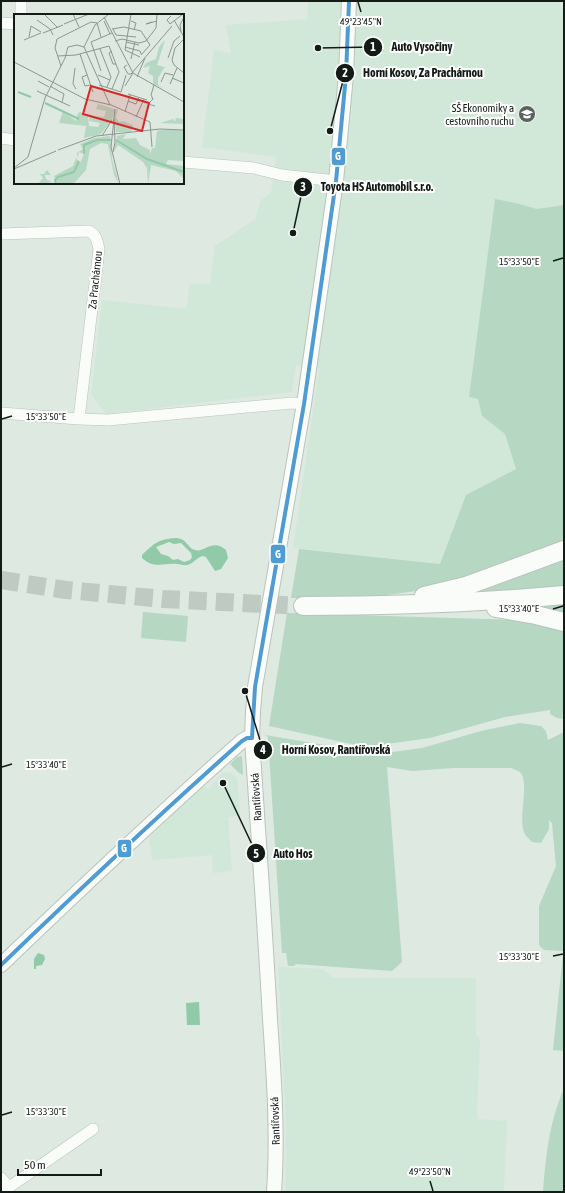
<svg xmlns="http://www.w3.org/2000/svg" width="565" height="1193" font-family="'Asap Condensed',sans-serif">
	<style>
		.built { fill: #d1e8d9 }
		.green { fill: #b6d7c2 }
		.water { fill: #91caa8; fill-rule: evenodd }
		.lines { fill: none; stroke-linecap: round; stroke-linejoin: round }
		.primary-tunnel { stroke: #bfcac3; stroke-width: 18; stroke-dasharray: 18 9; stroke-linecap: butt }
		.minor-casing { stroke: #b9c3bc; stroke-width: 12 }
		.tertiary-casing { stroke: #b9c3bc; stroke-width: 16 }
		.primary-casing { stroke: #b9c3bc; stroke-width: 20 }
		.minor { stroke: #fafcfa; stroke-width: 11 }
		.tertiary { stroke: #fafcfa; stroke-width: 14 }
		.primary { stroke: #fafcfa; stroke-width: 18 }
		.bus-1-casing { stroke: #fff; stroke-width: 7 }
		.bus-1 { stroke: #4f9cd4; stroke-width: 4 }
		.ticks { fill: none; stroke: #131b16; stroke-width: 1.5 }
		.labels { text-anchor: middle; dominant-baseline: central; stroke-width: 4; stroke-linejoin: round; paint-order: stroke }
		.poi-label { font-size: 11px; fill: #131b16; stroke: #fff; text-anchor: end }
		.street-label { font-size: 11px; fill: #131b16; stroke: #fff }
		.inset-river { fill: none; stroke: #91caa8; stroke-width: 2 }
		.inset-road { fill: none; stroke: #8c9790; stroke-width: 1 }
		.view { fill: #d62828; fill-opacity: 0.15; stroke: #d62828; stroke-width: 2 }
		.inset-edge { fill: none; stroke: #131b16; stroke-width: 2 }
		.ticks-label { font-size: 10px; text-anchor: middle; fill: #131b16; stroke: #fff; stroke-width: 4; stroke-linejoin: round; paint-order: stroke }
		.leader { fill: none; stroke: #131b16; stroke-width: 1.5 }
		.callout-dot { fill: #131b16; stroke: #fff; stroke-width: 1.5 }
		.mark-label { font-size: 12px; text-anchor: middle; font-weight: bold; fill: #fff }
		.callout-label { font-size: 12px; text-anchor: middle; font-weight: bold; fill: #131b16; stroke: #fff; stroke-width: 4; stroke-linejoin: round; paint-order: stroke }
		.line-badge { stroke: #fff; stroke-width: 1.5 }
		.badge-label { font-size: 11px; text-anchor: middle; font-weight: bold; fill: #fff }
	</style>
	<rect width="100%" height="100%" fill="#dde9e1"/>
	<path class="built" d="M308,1H559L564,14V205L537,209L516,203L495,199L469,397L478,399L482,416L505,434L516,469L466,495L440,564L293,548L319,369L296,365L292,392L106,414L91,394L102,300L186,309L190,284H210L215,246L255,219L261,200L271,193L276,157L202,147L214,50L231,53L226,25L307,19Z
		M231,772L237,778L240,816L228,817L232,871L213,873L212,855L152,860L149,837L194,794L204,786L208,789L222,774Z
		M278,967L323,969L333,978H476V1035L480,1038L477,1119L507,1121L504,1192H285L286,1127Z"/>
	<path class="green" d="M495,199L516,203L537,209L564,205V540L495,568L440,586L416,591L365,598H291L299,549L440,564L466,495L516,469L505,434L482,416L478,399L469,397Z
		M564,557V587L457,595Z
		M564,603V615L537,606Z
		M143,612L188,616L186,642L141,638Z
		M287,613L522,620L561,630L564,631V719L557,718L550,714V710L505,717L430,738L365,747L269,726Z
		M520,723L541,726L546,731L548,740L564,732V951L544,950L539,945V906L556,866L552,823L549,820V829L541,843L532,842C529,839 525,835 524,832C518,817 530,782 520,772C518,771 514,769 511,768H454L412,771L387,767L402,962L392,971L296,964L294,966H288L286,953H282L268,737L265,735L378,754L422,748L481,731Z
		M241,756L242,757L243,775L239,773L230,764L237,757Z
		M563,954H564V1051L553,1050Z
		M564,1088V1192H543C546,1154 549,1124 564,1088Z"/>
	<path class="water" d="M176,538C188,539 187,548 195,550C205,553 212,538 226,550L228,558L221,569L215,571L206,557L203,556C197,557 195,562 190,564C186,566 182,565 178,564C163,562 155,570 142,558V555C155,543 158,539 176,538ZM169,542L174,544L181,543L191,553L192,557L190,560L184,562L178,559L173,560L168,556L161,554L156,547Z
		M38,953L44,955L45,959L42,965L36,966V969H34V959Z
		M199,1002L200,1025H187L186,1003Z"/>
	<g class="lines">
		<path class="primary-tunnel" d="M1,580L66,590L163,599L303,606"/>
		<g class="minor-casing">
			<path id="minor" d="M21,15V1
				M1,23L15,24
				M1,138L15,140
				M183,162L254,168L282,175L336,181
				M1,234L89,231C97,235 97,241 99,249L79,419
				M1,413L79,419L108,420L292,403L304,404
				M1,1178L9,1187
				M2,1192L93,1129"/>
		</g>
		<g class="tertiary-casing">
			<path id="tertiary" d="M1,965C80,889 160,814 242,741L247,738H252
				M274,1192C278,1135 274,1077 270,1019C265,926 258,832 252,738L253,712L255,687L304,404L336,181L346,75L349,1"/>
		</g>
		<g class="primary-casing">
			<path id="primary" d="M424,596L466,586L564,550
				M303,606C390,606 477,603 564,595
				M496,608L536,615L564,622"/>
		</g>
		<use href="#minor" class="minor"/>
		<use href="#tertiary" class="tertiary"/>
		<use href="#primary" class="primary"/>
		<g class="bus-1-casing">
			<path id="bus-1" d="M252,738L255,687L304,404L336,181L346,75L349,1
				M1,965C80,889 160,814 242,741L247,738H252"/>
		</g>
		<use href="#bus-1" class="bus-1"/>
	</g>
	<path class="ticks" d="M358,2L361,12M553,261L563,258M2,419L12,416M553,609L563,606M2,767L12,764M553,956L563,954M2,1115L12,1112M430,1181L433,1191"/>
	<defs>
		<g id="university-disc" transform="scale(0.9)"><circle r="9.5" fill="#5a635d" stroke="#fff"/><path d="M0-5L7-2L0 1L-7-2ZM-4 1L0 2.5L4 1V4Q0 6-4 4Z" fill="#fff"/></g>
	</defs>
	<g fill-rule="evenodd">
		<use href="#university-disc" x="527" y="114"/>
	</g>
	<g class="labels">
		<g class="poi-label">
			<text x="514" y="108">SŠ Ekonomiky a<tspan x="514" dy="13">cestovního ruchu</tspan></text>
		</g>
		<g class="street-label">
			<text transform="translate(95 280) rotate(-84)">Za Prachárnou</text>
			<text transform="translate(256 797) rotate(-94)">Rantířovská</text>
			<text transform="translate(275 1121) rotate(-92)">Rantířovská</text>
		</g>
	</g>
	<g transform="translate(14 14)">
		<rect width="170" height="170" fill="#dde9e1"/>
		<path d="M151,26L143,51L153,54H150L144,64V71L150,74L141,71L139,69V62L134,59L136,52L129,54L132,49L142,45L145,33ZM84,90L101,95L98,106L87,120L70,124L72,112L45,109L49,97L62,107L64,99L67,98L74,102L75,112L84,113L86,109L75,107V104L76,102L90,103L92,97L82,95ZM102,95L104,96L102,103L105,108L109,107L119,111L117,118H102L100,103ZM162,104L170,105V110L146,109L159,105L161,108ZM148,116H170L169,147L154,146L152,150L170,152V165L162,157L137,151L134,170L133,154L129,148L104,131L99,139L103,122L112,120L109,125L122,124L126,131L136,136V141L138,134H141L143,117ZM96,122L98,145L105,170L100,161L94,130L87,129L76,135L72,156L63,166L59,170L43,169L40,162L59,152L62,144L66,149L70,140L65,138L63,144V139L69,135L66,130L80,124ZM33,156L37,161H31L32,165L38,168L24,170L29,164L26,160H30Z" fill="#b6d7c2"/>
		<path class="inset-river" d="M4,78L17,83M31,89L65,105M102,126L133,145L170,158M70,140V131L83,126H97M42,170L41,166L44,163L60,158L65,147"/>
		<path class="inset-road" d="M30,0L44,14M59,0L65,13M95,0L81,11L70,33L96,91M117,0L111,36L126,43M157,2L153,6L156,10L169,0M90,3L119,59L170,88M23,6L36,15L39,21M160,6L170,23M90,7L96,20M117,7L122,9L120,16M138,8L132,10L143,7M83,9L87,23M50,10L75,0M98,15L110,13L127,17L136,31L127,41M99,15L102,21L122,23M167,18L166,11L170,3M29,19L49,11M15,23L17,12L27,18M170,25L161,34L158,46L160,51L170,59M10,26L27,19M101,27L108,25L125,29L132,27L142,14L143,0M112,28L125,31M111,33L126,37L127,40M86,35L97,63L93,73M98,37L95,39L99,50H102M66,40L79,78M44,42L62,41L95,32L105,58L98,75M154,44L160,27L166,22M117,45L121,28M0,48L71,85L97,91L136,108L138,133M113,51L110,53L114,60H117L158,12M47,52L41,34L43,25L77,8L83,9M61,54L59,70L62,75M87,57L77,28L98,19M73,61L68,63L71,72L76,71M84,61L96,66M123,63L131,44M158,64L170,69M24,67L35,73M147,68L151,59L159,61M156,70L163,54M85,71L107,78L112,61M140,71L137,81L139,85L134,90L141,92M36,72L50,80L48,88M111,72L119,59M23,77L56,92M114,80L133,86M114,87L122,90L125,83M101,95L97,133L106,170M111,98L116,81M122,103L130,85M88,122L98,106M44,136L82,122L146,115L170,116M99,138L101,128L100,105M0,154L14,143L31,84L51,44L54,33L63,31L70,33M0,155L42,137"/>
		<path class="view" d="M77,72L135,89L128,117L69,100Z"/>
		<rect width="170" height="170" class="inset-edge"/>
	</g>
	<g class="ticks-label">
		<text x="361" y="25">49°23'45"N</text>
		<text x="519" y="265">15°33'50"E</text>
		<text x="46" y="420">15°33'50"E</text>
		<text x="519" y="612">15°33'40"E</text>
		<text x="46" y="768">15°33'40"E</text>
		<text x="519" y="960">15°33'30"E</text>
		<text x="46" y="1115">15°33'30"E</text>
		<text x="430" y="1175">49°23'50"N</text>
	</g>
	<path class="leader" d="M318 48L373 47M330 131L345 73M293 233L303 187M245 691L263 750M223 783L256 853"/>
	<g class="callout-dot">
		<circle cx="318" cy="48" r="4"/>
		<circle cx="330" cy="131" r="4"/>
		<circle cx="293" cy="233" r="4"/>
		<circle cx="245" cy="691" r="4"/>
		<circle cx="223" cy="783" r="4"/>
		<circle cx="373" cy="47" r="10"/>
		<circle cx="345" cy="73" r="10"/>
		<circle cx="303" cy="187" r="10"/>
		<circle cx="263" cy="750" r="10"/>
		<circle cx="256" cy="853" r="10"/>
	</g>
	<g class="mark-label">
		<text x="373" y="51">1</text>
		<text x="345" y="77">2</text>
		<text x="303" y="191">3</text>
		<text x="263" y="754">4</text>
		<text x="256" y="858">5</text>
	</g>
	<g class="callout-label">
		<text x="422" y="51">Auto Vysočiny</text>
		<text x="423" y="77">Horní Kosov, Za Prachárnou</text>
		<text x="377" y="191">Toyota HS Automobil s.r.o.</text>
		<text x="336" y="754">Horní Kosov, Rantířovská</text>
		<text x="293" y="858">Auto Hos</text>
	</g>
	<g class="line-badge">
		<rect x="331" y="147" width="15" height="19" rx="4" fill="#4f9cd4"/>
		<rect x="270" y="544" width="16" height="20" rx="4" fill="#4f9cd4"/>
		<rect x="117" y="839" width="15" height="19" rx="4" fill="#4f9cd4"/>
	</g>
	<g class="badge-label">
		<text x="338" y="160">G</text>
		<text x="278" y="558">G</text>
		<text x="124" y="852">G</text>
	</g>
	<rect width="565" height="1193" fill="none" stroke="#131b16" stroke-width="4"/>
	<path d="M18 1169v6h83v-6" fill="none" stroke="#131b16" stroke-width="2"/>
	<text x="24" y="1169" font-size="12" fill="#131b16" stroke="#ffffff" stroke-width="3" paint-order="stroke">50 m</text>
</svg>
